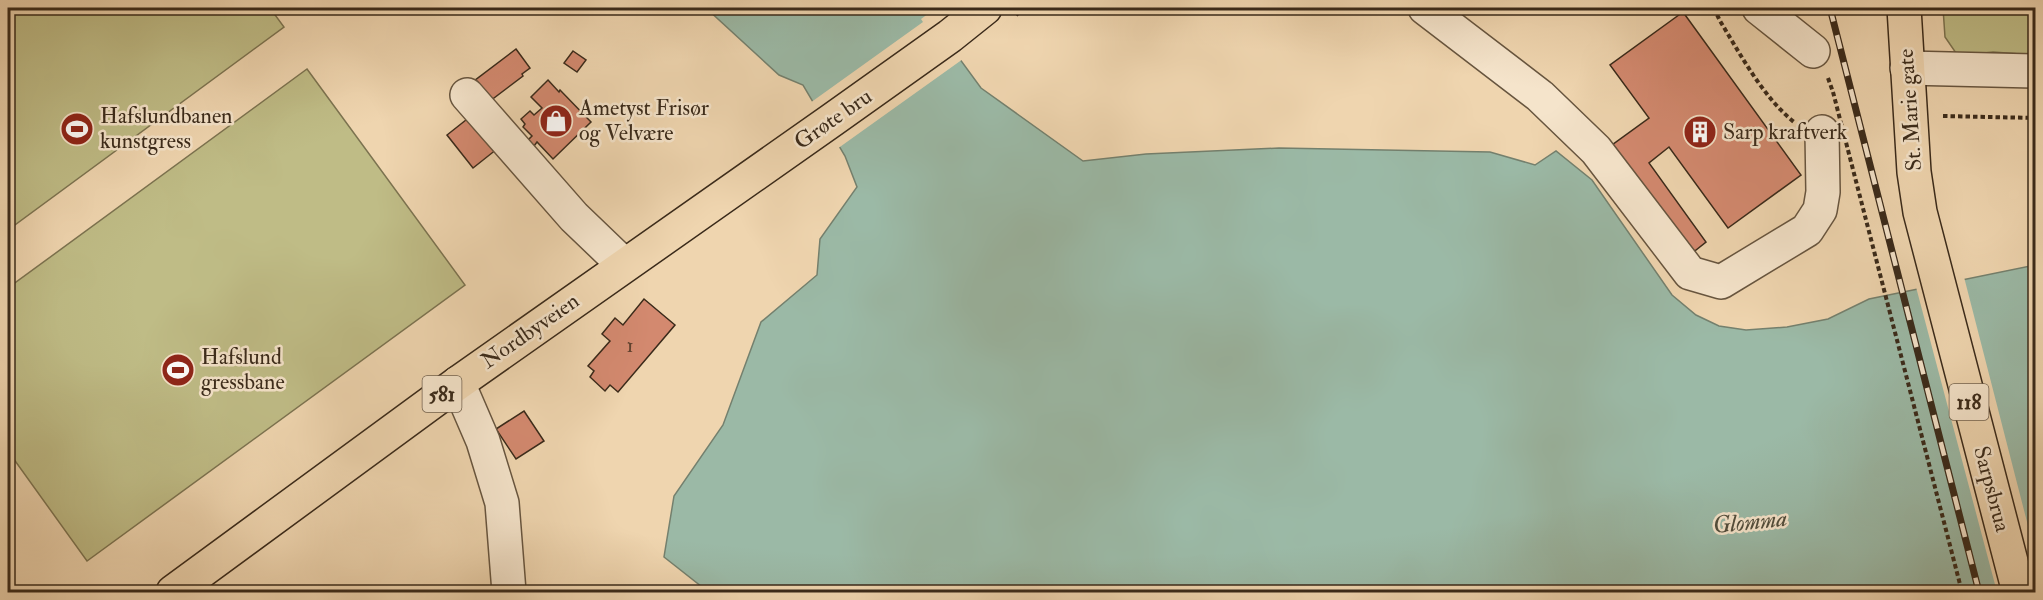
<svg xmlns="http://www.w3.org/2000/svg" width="2043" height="600" font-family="'IM FELL Double Pica',serif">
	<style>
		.green { fill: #bfbc86; stroke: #7c7350; stroke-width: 1.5 }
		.water { fill: #9bb9a6; stroke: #74806e; stroke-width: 1.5 }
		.pier { fill: #efd5af }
		.building { fill: #d3896f; stroke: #3a2a1a; stroke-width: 1.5 }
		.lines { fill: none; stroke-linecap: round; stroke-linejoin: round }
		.minor-casing { stroke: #67553f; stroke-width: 36 }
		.major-casing { stroke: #3a2a1a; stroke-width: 36 }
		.path { stroke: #3a2a1a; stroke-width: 4; stroke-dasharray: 4.5 3; stroke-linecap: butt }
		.minor { stroke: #f5e4cb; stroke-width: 33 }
		.major { stroke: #efd5af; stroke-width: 33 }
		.rail-casing { stroke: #3a2a1a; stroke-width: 7 }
		.rail { stroke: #f5e4cb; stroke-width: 4.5; stroke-dasharray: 14; stroke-linecap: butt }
		.path-bridge { stroke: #3a2a1a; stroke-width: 4; stroke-dasharray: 4.5 3; stroke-linecap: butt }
		.labels { text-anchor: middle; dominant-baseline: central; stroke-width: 5; stroke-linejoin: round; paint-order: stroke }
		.number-label { font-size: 20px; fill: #60422f }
		.shield { fill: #f5e4cb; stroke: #72624f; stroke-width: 1.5 }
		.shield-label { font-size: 21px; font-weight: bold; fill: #3a2a1a }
		.poi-label { font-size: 22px; fill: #3a2a1a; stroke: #f5e4cb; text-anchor: start }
		.street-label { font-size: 22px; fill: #3a2a1a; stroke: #f5e4cb }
		.water-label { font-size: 24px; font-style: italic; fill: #524e3d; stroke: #f5e4cb }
	</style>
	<rect width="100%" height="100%" fill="#efd5af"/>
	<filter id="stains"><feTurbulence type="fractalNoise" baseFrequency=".00333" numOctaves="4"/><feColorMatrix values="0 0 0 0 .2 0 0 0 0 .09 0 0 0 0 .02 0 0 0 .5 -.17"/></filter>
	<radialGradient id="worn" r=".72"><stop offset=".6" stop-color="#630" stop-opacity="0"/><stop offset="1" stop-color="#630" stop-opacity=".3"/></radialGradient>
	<path class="green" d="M8,8H270L284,27L8,230Z
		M1943,8H2035V55L1993,52L1958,56L1945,37Z
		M307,69L465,285L87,561L8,451V288Z"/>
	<path class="water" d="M706,8H938L948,43L981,88L1083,161L1146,154L1279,148L1490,152L1535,165L1556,151L1592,180L1672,295L1696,315L1719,326L1746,330L1787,327L1828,319L1869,299L2035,265L2036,587L2028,592H704L702,587L664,557L674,496L723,425L761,322L817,275L820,239L857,187L845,156L803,85L779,75Z"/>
	<path class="pier" d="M936,8H941L951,41L963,59L837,149L810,103L923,22L921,19Z
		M1964,277L2035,553L2036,591L2033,592H1997L1916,287Z"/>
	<path class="building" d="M1683,12L1801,175L1728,228L1669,147L1649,163L1706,242L1691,254L1612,145L1649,118L1610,65Z
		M516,49L530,68L522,74L523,76L490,101L474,81Z
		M573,51L586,60L577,72L564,63Z
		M548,80L559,92L560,90L591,122L553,159L537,142L534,146L528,140L532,136L523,127L525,124L521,119L530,111L534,115L542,108L531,97Z
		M471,116L497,149L473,168L447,135Z
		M644,299L675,325L618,392L610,385L605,391L590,377L594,371L588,366L610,341L602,334L615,318L623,325Z
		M524,411L544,441L516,459L496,429Z"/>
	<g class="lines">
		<g class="minor-casing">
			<path id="minor" d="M1425,8L1540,96L1596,150L1690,273L1721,282L1807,230L1820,210L1823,192L1822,132
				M1759,8L1813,51
				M1907,68L2036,71
				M467,95L574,217L624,265
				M458,383L483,441L502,503L509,592"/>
		</g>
		<g class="major-casing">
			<path id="major" d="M1904,8L1914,172L1920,212L2019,592
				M173,592L458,383L832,120L950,36L985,8"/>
		</g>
		<path class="path" d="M1714,8L1720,21C1741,55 1762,96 1794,122
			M1016,15L1024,8
			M1828,78L1833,92
			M1943,116L2036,118"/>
		<use href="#minor" class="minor"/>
		<use href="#major" class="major"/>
		<g class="rail-casing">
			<path id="rail" d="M1830,8L1979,592"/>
		</g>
		<use href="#rail" class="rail"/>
		<path class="path-bridge" d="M1833,92L1962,592"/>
	</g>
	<defs>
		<g id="shop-disc" transform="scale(1.725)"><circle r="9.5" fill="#8f2418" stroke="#f5e4cb"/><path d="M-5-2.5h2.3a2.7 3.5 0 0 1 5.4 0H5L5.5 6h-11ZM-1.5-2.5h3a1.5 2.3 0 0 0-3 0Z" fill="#fff"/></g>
		<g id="stadium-disc" transform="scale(1.725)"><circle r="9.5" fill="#8f2418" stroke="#f5e4cb"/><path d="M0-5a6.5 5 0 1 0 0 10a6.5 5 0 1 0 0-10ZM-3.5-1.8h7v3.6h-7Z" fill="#fff"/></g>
		<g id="building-disc" transform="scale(1.725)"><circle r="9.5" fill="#8f2418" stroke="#f5e4cb"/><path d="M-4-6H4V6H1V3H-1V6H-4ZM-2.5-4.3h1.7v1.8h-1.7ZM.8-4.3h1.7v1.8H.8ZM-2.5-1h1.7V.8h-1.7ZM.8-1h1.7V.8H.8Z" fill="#fff"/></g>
	</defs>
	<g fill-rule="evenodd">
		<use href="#shop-disc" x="556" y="121"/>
		<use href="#stadium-disc" x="77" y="129"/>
		<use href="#building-disc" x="1700" y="132"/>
		<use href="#stadium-disc" x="178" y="370"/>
	</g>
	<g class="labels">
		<g class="number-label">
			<text x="630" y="345">1</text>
		</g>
		<g class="shield">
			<rect x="422.5" y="376" width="39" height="36" rx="4.5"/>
			<rect x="1949.5" y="384" width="39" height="36" rx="4.5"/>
		</g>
		<g class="shield-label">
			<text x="442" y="394">581</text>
			<text x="1969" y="402">118</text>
		</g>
		<g class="poi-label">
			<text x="579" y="108">Ametyst Frisør<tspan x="579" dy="25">og Velvære</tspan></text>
			<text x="100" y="116">Hafslundbanen<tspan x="100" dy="25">kunstgress</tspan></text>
			<text x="1723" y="132">Sarp kraftverk</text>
			<text x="201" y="357">Hafslund<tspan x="201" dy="25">gressbane</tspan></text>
		</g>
		<g class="street-label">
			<text transform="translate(1910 110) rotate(-94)">St. Marie gate</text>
			<text transform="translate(833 119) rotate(-35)">Grøte bru</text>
			<text transform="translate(530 331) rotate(-35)">Nordbyveien</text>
			<text transform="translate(1992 489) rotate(75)">Sarpsbrua</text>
		</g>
		<g class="water-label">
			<text transform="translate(1750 522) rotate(-6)">Glomma</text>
		</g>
	</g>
	<rect width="2043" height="600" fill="none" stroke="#efd5af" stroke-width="30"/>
	<rect x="9" y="9" width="2025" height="582" fill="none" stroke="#3a2a1a" stroke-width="3"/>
	<rect x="15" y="15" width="2013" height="570" fill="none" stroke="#3a2a1a" stroke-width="1.5"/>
	<rect width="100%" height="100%" filter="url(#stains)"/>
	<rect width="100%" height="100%" fill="url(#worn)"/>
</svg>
